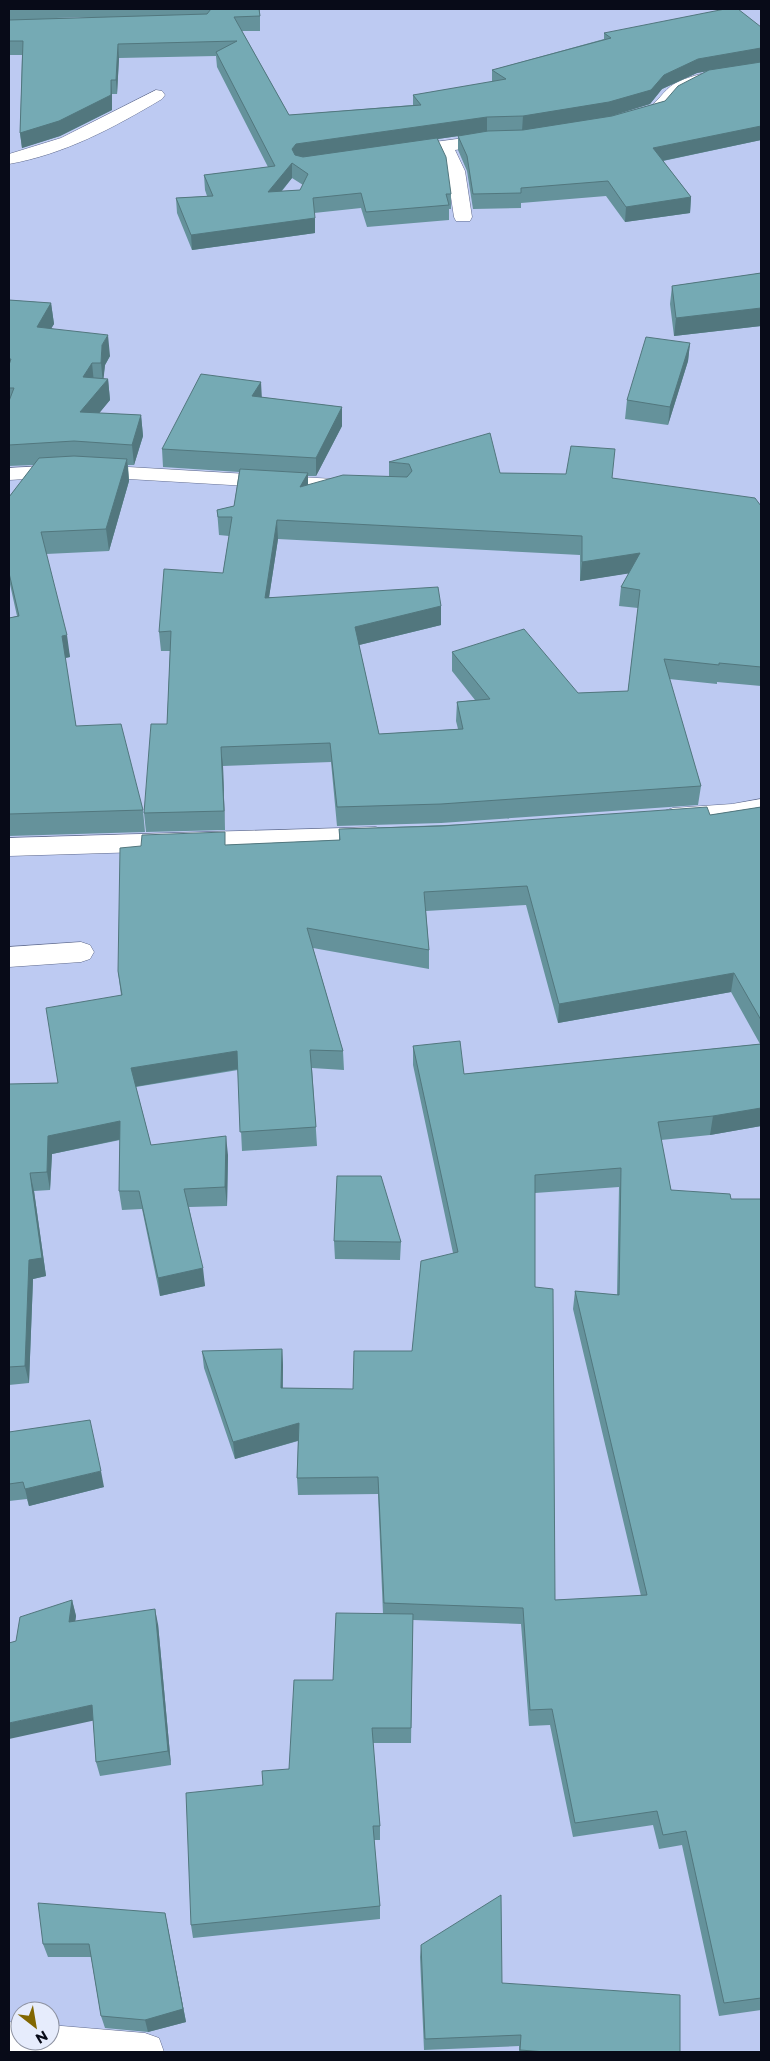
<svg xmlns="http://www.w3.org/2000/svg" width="770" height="2061" font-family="Montserrat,sans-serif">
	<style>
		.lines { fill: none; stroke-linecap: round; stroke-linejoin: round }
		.minor-casing { stroke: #5f6a8d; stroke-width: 1 }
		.minor { fill: #fff; fill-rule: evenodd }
		.wall { fill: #65929b; fill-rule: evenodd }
		.shaded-wall { fill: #52777e }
		.building { fill: #75aab4; stroke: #52777e; fill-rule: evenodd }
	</style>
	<rect width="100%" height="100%" fill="#bdcaf2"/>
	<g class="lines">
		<g class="minor-casing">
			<path id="minor" d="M761,64V74C733,79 699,80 676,98C671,102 669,109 664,113C657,119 636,123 627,121L624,117C629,110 641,110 649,107C656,104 664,90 674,84C700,70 733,69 761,64Z
				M156,90L162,91L165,95L162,99C113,128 65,154 9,164V154L61,138Z
				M495,134L501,135L504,139L501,143L455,150L465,171L472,217L470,221H456L454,217L447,171L438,152L404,156L398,155L395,151L398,147L404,146Z
				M77,464L351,480L359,481L362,486L359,491L351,492L77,476L9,480V468Z
				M761,799V817L732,822L673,826L664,823L660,817L664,811L673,808L732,804Z
				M376,827L385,830L389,836L385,842L376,845L9,856V838Z
				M81,942L90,945L94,952L90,959L81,962L9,967V947Z
				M9,2022L20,2023V2041H50V2025L145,2033L159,2038L164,2052H9Z"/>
		</g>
		<use href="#minor" class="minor"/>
	</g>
	<path class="wall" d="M9,9H260V31H242L289,115L413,105V95L492,82V70L604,39V33L761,27V140L663,161L691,197L690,213L625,222L606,196L521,203V208L473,209L467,171L458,150V136L438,139L451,194V209H449V220L367,227L361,208L314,213L315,233L192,250L177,213L176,198L207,196L205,190L204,175L268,167L217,67L216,56L119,58L117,94H112V110L60,136L22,148L20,133L22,55H9ZM78,17H102L56,18ZM707,71L665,101L611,116L650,104L662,89L697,73ZM292,178L303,185L300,190L282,191Z
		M761,273V326L674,336L670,304L672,286Z
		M9,300L51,303L54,324L51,328L110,356L105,365L103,379H108L110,400L99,413L141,415L143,436L134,465H128L129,481L109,551L46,554L70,657L65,658L76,726L143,810L145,832L9,836V837V618L17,616L9,580V497L34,465L9,466Z
		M690,343L688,361L668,425L625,419L627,400Z
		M261,382V397L342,407V426L316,476H308V485L389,476V462L500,473L612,478L761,506V686L717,682V684L669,679L701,786L698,805L441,823L337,826L331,762L223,766L225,830L146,832L144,813L167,724L170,651H161L159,632L223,573L229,536L219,535L217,510L234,506L239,472L163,467L162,449ZM278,539L580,555V581L629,573L621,587L619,606L638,608L628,691L578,693L452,652V671L475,700L457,702L456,721L458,729L379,734L359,645L441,625V606L269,597Z
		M761,807V1126L710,1135L661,1140L671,1190L731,1199H761V2010L719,2016L682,1845L659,1849L653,1825L573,1837L550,1725L529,1726L521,1624L413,1620L411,1743H373L380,1826V1840H374L380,1906V1919L193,1938L191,1925L263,1785L289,1769L333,1680L383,1614L378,1494L298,1495L297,1478L298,1441L235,1459L204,1368L202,1351L282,1349L283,1366V1388L353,1389L412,1351L453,1253L413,1065V1046L464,1074L760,1044L731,992L558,1023L526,905L426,911L429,950V969L313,948L343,1051L344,1070L312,1068L317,1146L242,1151L238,1070L136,1087L151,1145L228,1155L227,1206L189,1207L205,1286L160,1296L142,1209L122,1210L119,1191L120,1140L52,1154L50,1190L34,1191L46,1276L33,1279L29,1383L9,1385V1084L58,1083L121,995L118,971L226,845L339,840V829L710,815ZM619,1187L617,1295L575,1291L573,1309L641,1596L555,1600L535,1287V1193Z
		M334,1241L401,1242L400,1260L335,1259Z
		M9,1432L104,1487L29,1506L27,1499L9,1501Z
		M72,1600L76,1616L75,1621L158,1624L171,1765L100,1776L96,1762L93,1720L16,1641Z
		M165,1913L186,2022L148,2032L105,2028L101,2016L91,1957H48L43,1944Z
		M421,1945L502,1983L680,2052H519V2046L424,2050L420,1957Z"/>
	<path class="shaded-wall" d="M118,44L119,58L117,94L116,80Z
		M761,48V62L697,73L662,89L650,104L608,117L522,131L523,116L664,75L698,59Z
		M111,80L112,94V110L60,136L22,148L20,133Z
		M487,117V132L303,158L297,159L292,164V149L296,144Z
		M761,126V140L652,163L653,148Z
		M292,163V178L268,207V192Z
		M691,197L690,213L625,222L626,207Z
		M315,218V233L192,250L191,235Z
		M51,303L54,324L40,347L37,327Z
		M761,308V326L674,336L676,318Z
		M108,335L110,356L105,365L103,384L101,363L102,345Z
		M690,343L688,361L668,425L670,407Z
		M92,363L94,383L83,377Z
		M108,379L110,400L83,433L80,412Z
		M261,382L262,400L252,396Z
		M342,407V426L316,476V458Z
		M141,415L143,436L134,465L132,445Z
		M127,459L129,481L109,551L106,529Z
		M308,473V492L300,487Z
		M277,520L278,539L266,617L265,598Z
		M640,553L638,572L580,581L582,562Z
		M441,606V625L355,646V627Z
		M67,635L70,657L65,658L62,636Z
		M221,747L223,766L225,830L224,811Z
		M734,973L731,992L558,1023L559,1004Z
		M237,1051L238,1069L133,1087L131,1068Z
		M761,1108V1126L710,1135L713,1116Z
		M120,1121L122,1139L52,1154L50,1190L47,1172L48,1136Z
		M226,1136L228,1155L227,1206L225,1187Z
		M30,1173L34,1191L46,1276L33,1279L29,1383L25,1366Z
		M203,1268L205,1286L160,1296L158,1278Z
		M282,1349L283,1366L282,1405L281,1388Z
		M299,1423L300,1440L235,1459L233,1442Z
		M101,1471L104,1487L29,1506L25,1489Z
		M72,1600L76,1616L73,1638L69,1622Z
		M155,1609L158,1624L171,1765L168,1751Z
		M92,1705L96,1720L9,1739V1723Z
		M165,1913L186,2022L148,2032L145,2020Z"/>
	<path class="building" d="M211,9H259L260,16L234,17L289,115L421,105L413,95L506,79L492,70L611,38L604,33L725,9H738L761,27V48L698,59L664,75L651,90L609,102L523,116L487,117L296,144L292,149L295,155L303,157L437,138L446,157L451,194H446L449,205L366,212L361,193L313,198L315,218L191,235L176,198L213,196L204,175L275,166L216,52L237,41L118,44L116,80H111V95L59,121L20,133L23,41H9V20L207,14ZM292,163L308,174L300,190L268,192Z
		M761,62V126L653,148L691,197L626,207L608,181L521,188V193L473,194L467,156L458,136L488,131L523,130L612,116L665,101L678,86L709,70Z
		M761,273V308L676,318L672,286Z
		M9,300L51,303L37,327L108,335L102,345L101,363H92L83,377L108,379L80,412L141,415L132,445L74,441L9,445V401L14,388H9V365L11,359H9Z
		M646,337L690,343L670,407L627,400Z
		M201,374L261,382L252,396L342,407L316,458L162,449Z
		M490,433L500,473L566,474L571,446L615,449L612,478L755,498L761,506V667L719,663V665L664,659L701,786L441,804L337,807L330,743L221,747L224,811L144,813L151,724H167L171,631L159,632L164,569L223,573L232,517H218L217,510L234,506L240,469L308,473L300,487L343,475L407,477L412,471L409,464L389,462ZM277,520L582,536V562L640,553L621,587L640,590L628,691L578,693L524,629L452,652L490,699L457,702L463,729L379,734L355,627L441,606L438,587L265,598Z
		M74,456L127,459L106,529L41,532L67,635L62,636L76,726L121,724L143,810L9,814V618L19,616L9,573V497L39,458Z
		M707,807L710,815L761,807V1020L734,973L559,1004L527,886L424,892L429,950L307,928L343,1051L310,1050L316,1127L240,1132L237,1051L131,1068L151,1145L226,1136L225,1187L184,1189L203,1268L158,1278L139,1191H119L120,1121L48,1136L47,1172L30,1173L42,1258L29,1260L25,1366L9,1367V1084L58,1083L46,1008L122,995L118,971L120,848L141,846L142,835L225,832V845L340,840L339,829L442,826Z
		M460,1041L464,1074L761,1044V1108L713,1116L658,1122L671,1190L730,1194L731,1199H761V1998L724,2003L686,1831L663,1835L657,1811L575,1823L552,1709L530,1710L523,1608L384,1603L378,1477L297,1478L299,1423L233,1442L202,1351L282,1349L281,1388L353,1389L354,1351H412L421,1261L458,1252L413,1046ZM621,1168L619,1295L575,1291L647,1595L555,1600L553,1289L535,1287V1175Z
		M337,1176H381L401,1242L334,1241Z
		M90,1420L101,1471L25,1489L23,1482L9,1484V1432Z
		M72,1600L69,1622L155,1609L168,1751L96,1762L92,1705L9,1723V1643L16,1641L20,1617Z
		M336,1613L413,1614L411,1728H372L380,1826H373L380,1906L191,1925L186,1793L263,1785L262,1771L289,1769L294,1680H333Z
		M501,1895L502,1983L680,1995V2052H546L520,2050L521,2035L425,2039L421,1945Z
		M38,1903L165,1913L183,2009L145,2020L101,2016L89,1944H43Z"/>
	<rect width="770" height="2061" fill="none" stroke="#080b18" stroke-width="20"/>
	<g transform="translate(35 2026) rotate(149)"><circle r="24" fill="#e6ecfc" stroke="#8d92a1"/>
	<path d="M0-4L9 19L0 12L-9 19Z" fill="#826700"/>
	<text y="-8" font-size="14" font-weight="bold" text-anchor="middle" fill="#080b18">N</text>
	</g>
</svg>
